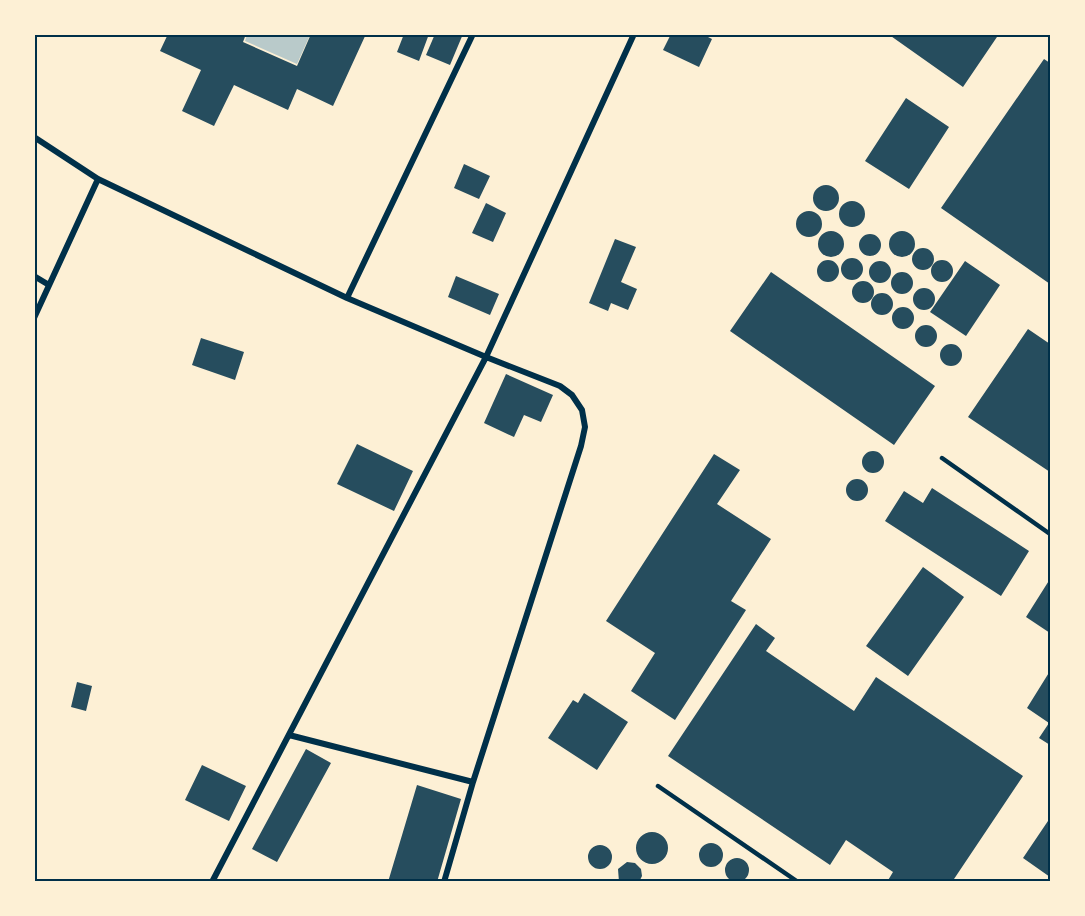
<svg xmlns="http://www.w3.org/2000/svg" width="1085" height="916" font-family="'Sofia Sans Condensed',sans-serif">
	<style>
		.green { fill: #b9caca }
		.building { fill: #264d5e }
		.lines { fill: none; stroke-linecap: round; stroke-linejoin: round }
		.service { stroke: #003049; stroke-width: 4.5 }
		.minor { stroke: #003049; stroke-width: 6 }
		.neatline { fill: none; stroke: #003049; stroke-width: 2 }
	</style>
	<rect width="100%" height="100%" fill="#fdf0d5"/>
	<path class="green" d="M247,35V34L310,35L297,64L245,41Z"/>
	<path class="building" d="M168,34H246L243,42L297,66L311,34H366L333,106L297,89L288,110L234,85L214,126L182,111L201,70L160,51Z
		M404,34H429L419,61L397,52Z
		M435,34H463L450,65L426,55Z
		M671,34H702L712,39L699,67L663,50Z
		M888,34H999L963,87Z
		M1044,59L1050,63V284L941,208Z
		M906,98L949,127L909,189L865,161Z
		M464,164L490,176L479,199L454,188Z
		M813 198a13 13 0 1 1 26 0a13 13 0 1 1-26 0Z
		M839 214a13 13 0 1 1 26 0a13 13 0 1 1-26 0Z
		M486,203L506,213L493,242L472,233Z
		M796 224a13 13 0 1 1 26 0a13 13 0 1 1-26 0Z
		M818 244a13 13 0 1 1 26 0a13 13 0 1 1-26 0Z
		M889 244a13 13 0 1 1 26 0a13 13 0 1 1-26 0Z
		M859 245a11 11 0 1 1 22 0a11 11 0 1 1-22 0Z
		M615,239L636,247L621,282L637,289L628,310L611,303L608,311L589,303Z
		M912 259a11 11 0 1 1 22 0a11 11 0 1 1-22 0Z
		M841 269a11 11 0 1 1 22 0a11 11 0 1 1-22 0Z
		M931 271a11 11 0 1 1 22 0a11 11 0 1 1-22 0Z
		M817 271a11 11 0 1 1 22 0a11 11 0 1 1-22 0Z
		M965,261L1000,285L966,336L930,312Z
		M869 272a11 11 0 1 1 22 0a11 11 0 1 1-22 0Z
		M771,272L935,386L894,445L730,331Z
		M891 283a11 11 0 1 1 22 0a11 11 0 1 1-22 0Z
		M456,276L499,294L490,315L448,297Z
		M852 292a11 11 0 1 1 22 0a11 11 0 1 1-22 0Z
		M913 299a11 11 0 1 1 22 0a11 11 0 1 1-22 0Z
		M871 304a11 11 0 1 1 22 0a11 11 0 1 1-22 0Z
		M892 318a11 11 0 1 1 22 0a11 11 0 1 1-22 0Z
		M915 336a11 11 0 1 1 22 0a11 11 0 1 1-22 0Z
		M1028,329L1050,344V472L968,417Z
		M201,338L244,352L235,380L192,365Z
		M940 355a11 11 0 1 1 22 0a11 11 0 1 1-22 0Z
		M506,374L553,395L541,422L524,415L514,437L484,423Z
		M357,444L413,471L394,511L337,484Z
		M862 462a11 11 0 1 1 22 0a11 11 0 1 1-22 0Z
		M714,454L740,470L717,504L771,539L731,601L746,610L675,720L631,691L655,653L606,621Z
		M846 490a11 11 0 1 1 22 0a11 11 0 1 1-22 0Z
		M932,488L1029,551L1001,596L885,521L904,491L923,503Z
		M923,567L964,597L908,676L866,646Z
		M1050,579V633L1026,617Z
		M756,624L775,638L766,651L854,711L876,677L1023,776L952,882H887L893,872L846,840L830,865L668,756Z
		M1050,671V745L1039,738L1049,723L1027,708Z
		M77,682L92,686L86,711L71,707Z
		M584,693L628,722L597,770L548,738L573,700L578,703Z
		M306,749L331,763L277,862L252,849Z
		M202,765L246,786L229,821L185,800Z
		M417,785L461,799L437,882H388Z
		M1050,818V877L1023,858Z
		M636 848a16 16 0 1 1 32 0a16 16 0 1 1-32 0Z
		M699 855a12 12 0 1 1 24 0a12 12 0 1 1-24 0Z
		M588 857a12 12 0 1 1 24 0a12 12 0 1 1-24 0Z
		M725 870a12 12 0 1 1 24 0a12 12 0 1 1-24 0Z
		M627,862L635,863L641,869L642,876L639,882H619L618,869Z"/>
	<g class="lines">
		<path class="service" d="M942,458L1050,534
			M658,786L798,882"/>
		<path class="minor" d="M34,137L98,179L347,298L486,357L560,386L572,395L582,410L585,427L581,446L473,782L444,882
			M34,276L49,285
			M347,298L473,34
			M34,318L98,179
			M289,735L473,782
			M212,882L486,357L634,34"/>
	</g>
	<rect width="1085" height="916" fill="none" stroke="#fdf0d5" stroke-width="72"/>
	<rect x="36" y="36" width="1013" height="844" class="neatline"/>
</svg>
